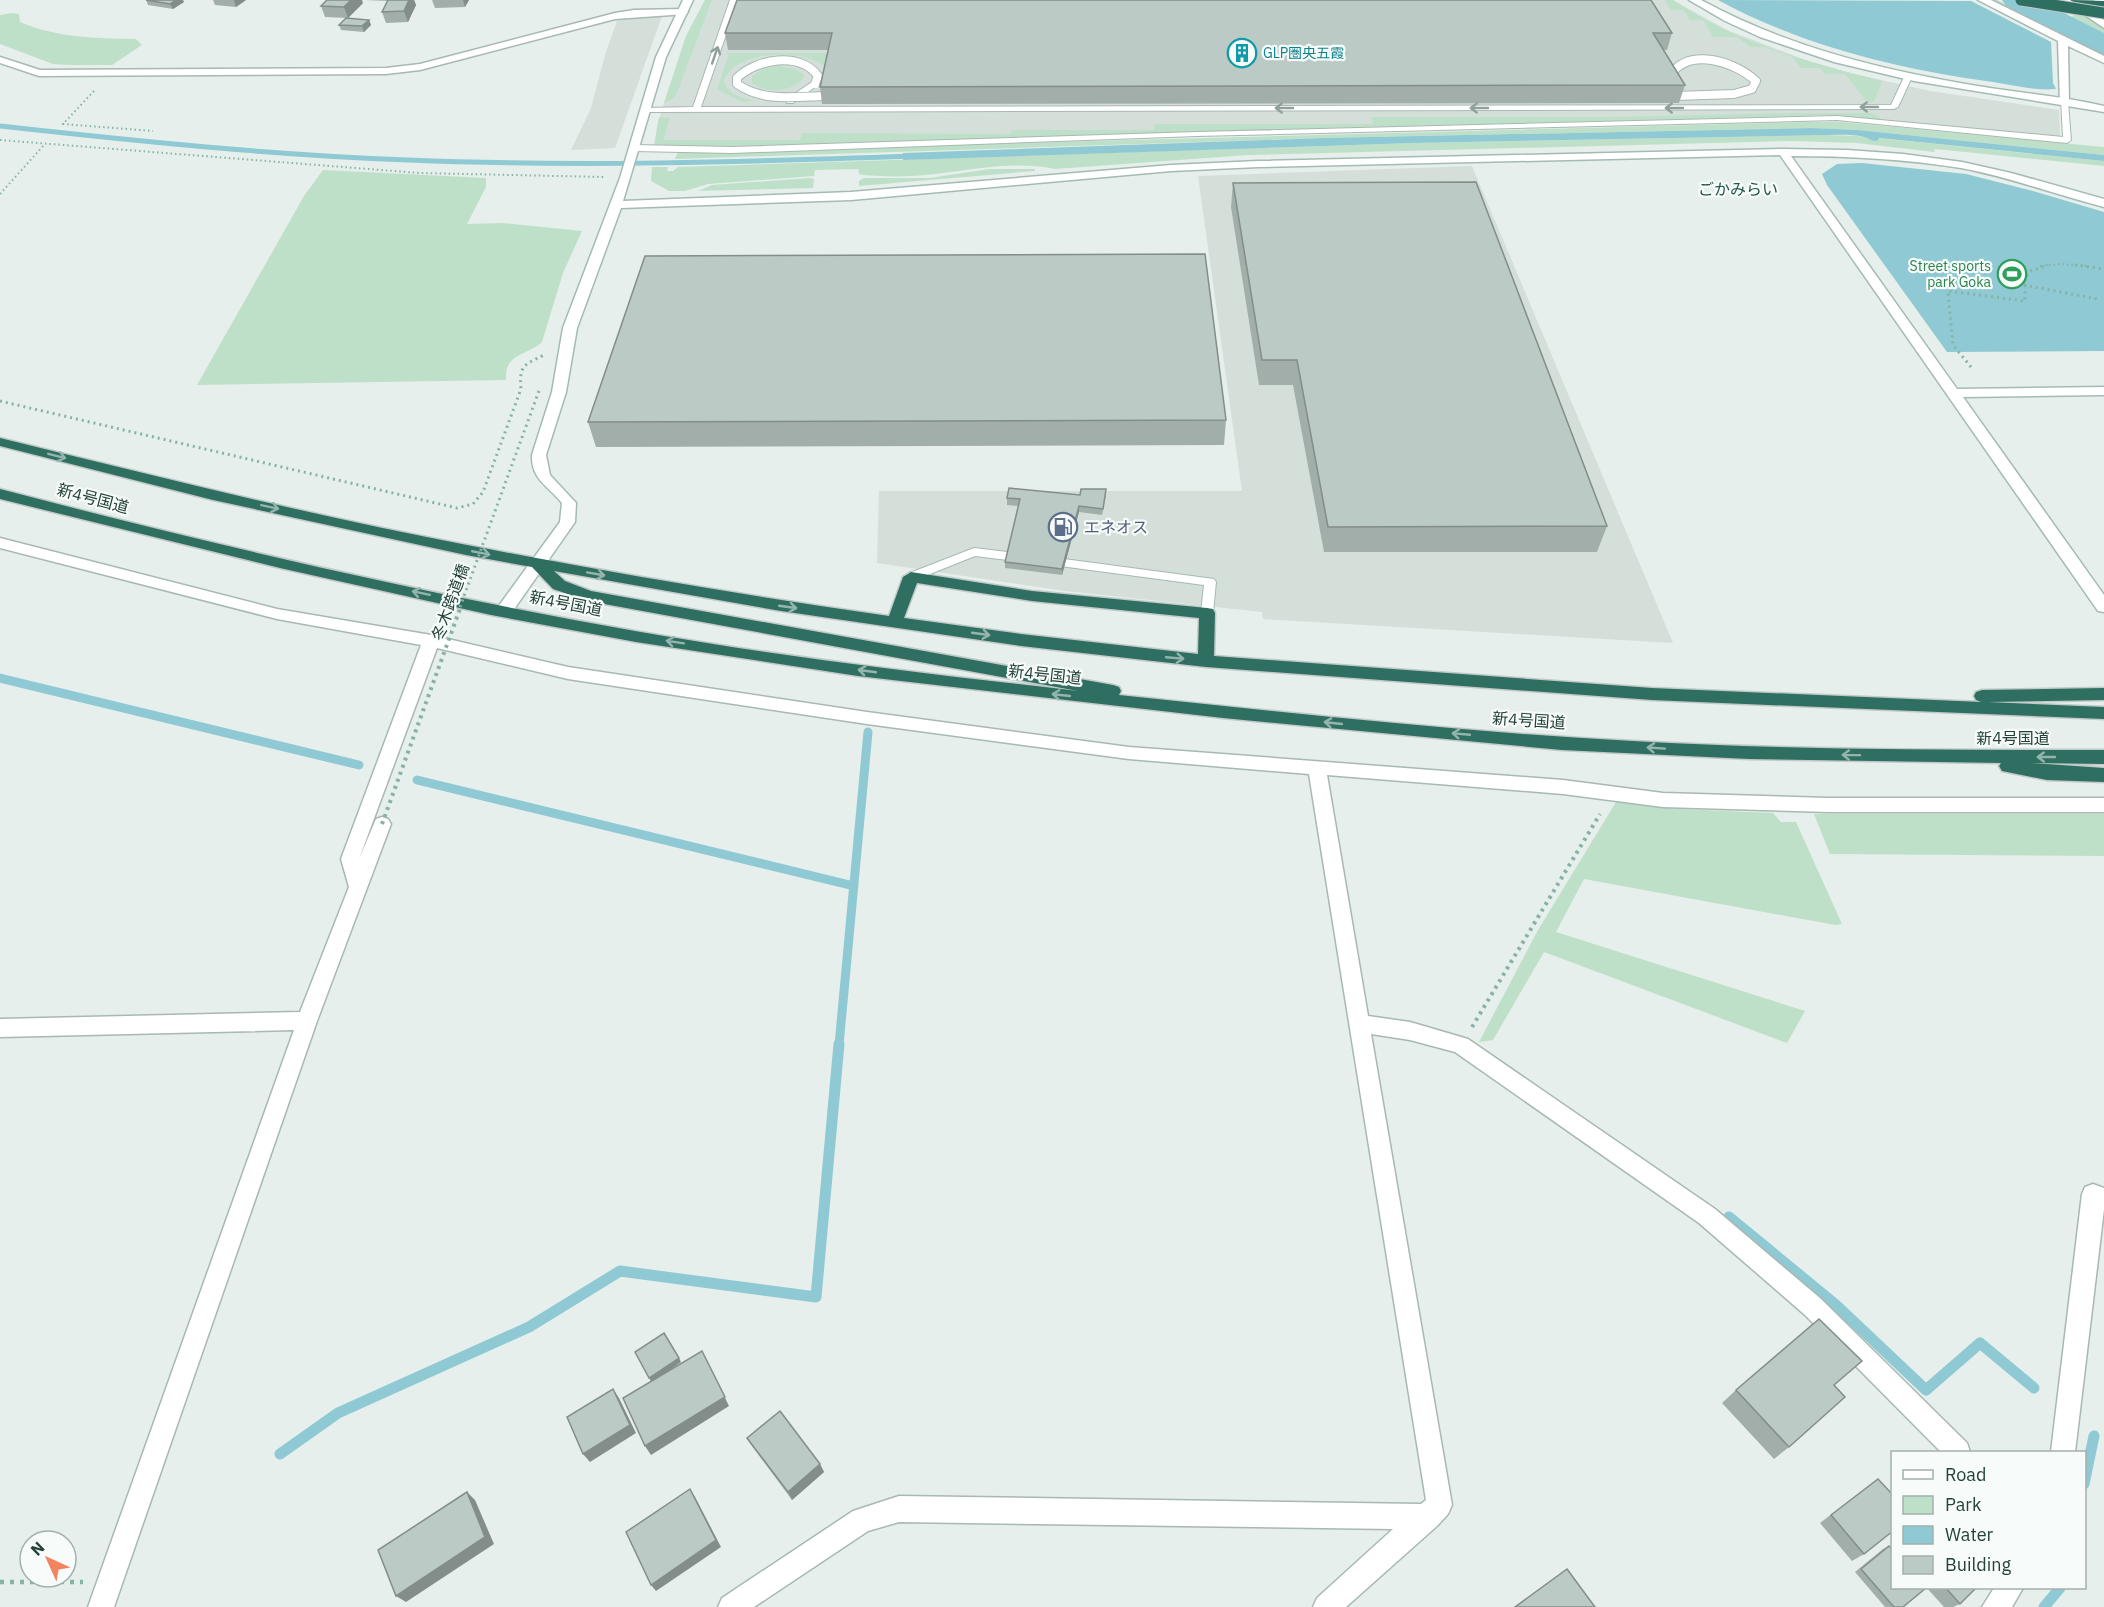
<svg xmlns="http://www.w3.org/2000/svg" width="2104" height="1607" font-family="'IBM Plex Sans','Noto Sans JP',sans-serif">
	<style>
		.built { fill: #d4dfda }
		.green { fill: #bfe0c8 }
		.water { fill: #8ec9d4 }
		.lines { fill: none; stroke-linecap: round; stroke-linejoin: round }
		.stream-far2 { stroke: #8ec9d4; stroke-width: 5 }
		.stream-far1 { stroke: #8ec9d4; stroke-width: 9 }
		.stream { stroke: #8ec9d4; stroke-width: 11 }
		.river { fill: #8ec9d4; fill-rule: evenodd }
		.lane-casing { stroke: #a8b8b2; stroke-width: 2 }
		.street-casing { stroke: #a8b8b2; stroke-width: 3 }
		.secondary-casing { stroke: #a4bbb3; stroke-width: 3 }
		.highway-casing { stroke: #c2cac8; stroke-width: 3 }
		.path-far3 { stroke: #86b3a5; stroke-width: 2; stroke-dasharray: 1.5 3; stroke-linecap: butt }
		.path-far2 { stroke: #86b3a5; stroke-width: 3; stroke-dasharray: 2 4; stroke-linecap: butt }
		.path-far1 { stroke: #86b3a5; stroke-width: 4; stroke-dasharray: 3 4.5; stroke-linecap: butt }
		.path { stroke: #86b3a5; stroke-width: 4.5; stroke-dasharray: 4 6; stroke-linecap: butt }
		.lane { fill: #fff; fill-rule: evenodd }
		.street { fill: #fff; fill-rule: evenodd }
		.secondary { fill: #fff; fill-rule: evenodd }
		.highway { fill: #2f6f62; fill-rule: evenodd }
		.lane-bridge-casing { stroke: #a8b8b2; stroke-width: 10; stroke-linecap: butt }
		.highway-bridge-casing { stroke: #c2cac8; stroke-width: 13; stroke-linecap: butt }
		.path-bridge-far1 { stroke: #86b3a5; stroke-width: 3; stroke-dasharray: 2 4; stroke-linecap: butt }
		.path-bridge { stroke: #86b3a5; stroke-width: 4; stroke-dasharray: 3 4.5; stroke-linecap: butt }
		.lane-bridge { stroke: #fff; stroke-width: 8 }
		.highway-bridge { stroke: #2f6f62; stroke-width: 11 }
		.wall { fill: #a1aea9 }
		.shaded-wall { fill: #838d89 }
		.building { fill: #bbcac4; stroke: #838d89; stroke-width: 1.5 }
		.oneway { stroke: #92a09c }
		.oneway2 { stroke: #93b5ae }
		.labels { text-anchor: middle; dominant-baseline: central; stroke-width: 4.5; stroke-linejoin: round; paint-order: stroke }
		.far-culture-label { font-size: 14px; fill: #0d838f; stroke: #f7fbf9; text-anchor: start }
		.far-leisure-label { font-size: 14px; fill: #27864d; stroke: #f7fbf9; text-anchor: end }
		.far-quarter-label { font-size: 16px; fill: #1f5548; stroke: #f7fbf9 }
		.street-label { font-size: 16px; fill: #24423a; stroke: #f7fbf9 }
		.service-label { font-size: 16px; fill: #4e5e75; stroke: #f7fbf9; text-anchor: start }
	</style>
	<rect width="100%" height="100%" fill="#e6efeb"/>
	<path class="built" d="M705,0H1673L1727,30L1803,59L1846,72L1930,91L2059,110L2060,137L1834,115L1210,131L731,147L654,146L658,122L686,36Z
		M652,15L662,16L615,148L571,150L591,108L605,55L618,18Z
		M1472,166L1673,643L1263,619L1262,612L1065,591L877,563L879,491H1242L1198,176Z"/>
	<path class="green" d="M705,0H712L677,93L673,99L664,103L686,36Z
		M1665,0H1673C1734,42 1811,63 1882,81L1874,102H1867L1845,74H1825L1820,68H1801L1792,57L1764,47H1750L1737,37H1713L1703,20H1690L1683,10H1671Z
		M1992,0H1997L2042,22L2048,21L2104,49V55Z
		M2062,9L2080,13L2104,28V38L2065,18L2074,16Z
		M12,13L19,14L20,22C57,38 96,38 136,39L142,45L112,65H69L53,64L0,44V15Z
		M729,53H827V57H833L826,67C805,48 734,49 724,81C728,95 742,98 755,101L742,102L717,89Z
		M779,66L796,69L804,75L803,79C792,92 765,94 752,83V76L762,69Z
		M1796,113H1869L1879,116L1880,119L1834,115L1210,131L731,147L654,146L659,117L670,118L663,140H800L802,133L1011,134L1012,130H1154V124H1373L1371,117H1610Z
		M1807,122H1842L2104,147V155L1858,130L1811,128L1323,138L675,159L678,152Z
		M1828,135L1857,136L2104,161V166L1935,149L1934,152L1857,143L1792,141L1248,155L1055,169C1014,161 978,169 936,174C912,177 887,177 863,175L859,174L858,169L815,170L814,176L708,184L685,191H669L651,181L652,167H668L667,171H673L678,167L1413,143Z
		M989,169H1035V171L859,186V181L864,178H930Z
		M323,170L486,178V187L467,224L502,223L582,231L563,273L542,342C527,356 504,353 506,380L197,385L304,196Z
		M810,178L814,179L813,188L698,191L712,185Z
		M1616,802L1679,809L1773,813L1781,822H1796L1842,924L1835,925L1584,879L1556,932L1805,1011L1787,1043L1544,952L1493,1040L1479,1042L1538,930Z
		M1814,814H2104V856L1830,854Z"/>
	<path class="water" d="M1718,0L1971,1L2051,42L2053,83L2056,89C2035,91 2013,85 1993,82C1898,69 1803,46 1718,0Z
		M2065,18L2104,38V49L2048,21Z
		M1811,128L1858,130L2104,155V161L1879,138L1877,141C1870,141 1870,138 1864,137C1852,134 1840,135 1828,135L1413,143L903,160V153L1323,138Z
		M1862,163L1966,174L2033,191L2104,212V351L1947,352L1827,185L1822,174L1837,164Z"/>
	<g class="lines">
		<path class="stream-far2" d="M0,126C136,141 272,155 408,160C577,167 745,162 914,156"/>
		<path class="stream-far1" d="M0,678L359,765
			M417,780L854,886
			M839,1045L868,732"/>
		<path class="stream" d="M1729,1217L1836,1305L1926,1390L1980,1343L2034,1388
			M280,1454L338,1413L529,1327L620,1271L816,1297L839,1044
			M2084,1484L2094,1436
			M2044,1607L2060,1588"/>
		<path class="river" d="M2002,0H2038L2104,33V54L2094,51L2006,6Z"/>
		<g class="lane-casing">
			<path id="lane" d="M730,0H738L701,107L1891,105L1905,75L1912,77L1898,107L1894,109L641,112V108H644L693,107Z
				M2093,0H2104V5Z
				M812,82L819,84L793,103H787V99Z
				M2061,100L2068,102L2071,140L2067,143L1837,120L1197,136L732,153L634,151L630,148L634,145L732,147L1197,132L1837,116L2063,137Z
				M974,548L1024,554L1030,558L1024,562L975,556L915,580H907L905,577L907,574Z
				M1049,557L1214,579L1216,582L1213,613L1207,617L1201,613L1204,585L1045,564L1043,561Z"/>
		</g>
		<g class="street-casing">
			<path id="street" d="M1978,0H1991L2104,56V63L2068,46L2069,102L2068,104H2060L2058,41Z
				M2063,0H2074L2104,20V28Z
				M683,9L688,12L686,14L615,19L420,70L386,74L39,76L0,63V57L40,70L386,68L420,64L615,13L634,10Z
				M0,538L277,609L431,635L568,667L867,712L1129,747L1563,780L1663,793L1828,798H2104V812H1828L1663,807L1563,794L1327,775L1368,1016L1410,1022L1468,1039L1715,1209L1821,1299L1967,1443L1970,1452H1941L1805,1315L1699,1223L1455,1052L1410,1040L1371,1034L1452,1505L1448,1514L1437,1526L1346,1607H1313L1317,1598L1393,1529L899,1522L868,1531L754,1607H718L722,1598L853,1511L899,1496L1421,1504L1426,1500L1309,774L1129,759L867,724L568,679L437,648L359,859L376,819L382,817L388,819L391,824L317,1021L114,1607H88L294,1030L0,1037V1019L300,1012L349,887L341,859L421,645L277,619L0,548Z
				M2093,1184L2104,1188V1209L2075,1452H2051L2082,1194L2085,1187Z
				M1994,1588H2023L2012,1607H1982Z"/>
		</g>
		<g class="secondary-casing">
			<path id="secondary" d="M683,0H693L666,57L623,201L851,192L1171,165L1258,161L1783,149L1847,150L1903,154L1962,162L2011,173L2104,199V207C2056,195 2010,177 1961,168C1905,159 1848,156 1791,156L1957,389L2104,387V395L1963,397L2104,595V612L2098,611L1780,155L1258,167L1171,171L851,200L621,208L577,328L566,392L546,455L550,475L576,503L575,522L510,615H498L496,611L498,607L560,522L562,503C548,486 531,479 532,455L552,392L563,328L620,178L656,57Z
				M1689,0H1701C1791,49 1889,72 1990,88C2023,93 2057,96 2090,103L2104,106V112L1914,81L1834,62L1760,37L1725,21Z"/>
		</g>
		<g class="highway-casing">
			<path id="highway" d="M2070,0L2104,1V7L2075,3Z
				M0,438C155,476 310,515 467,545C607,572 748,596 889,616L903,577L911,572L1032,591L1207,608L1213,609L1215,613L1214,656L1652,688L1981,702L1976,700L1974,696L1976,692L1982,690L2104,688V700L1988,702L2104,707V719L1652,700L1206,667L1021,646L781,611L554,571L565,581L591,591L1113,685L1119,687L1121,691L1119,695C1290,713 1461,732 1633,741C1790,750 1947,750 2104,750V764L2031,763L2104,768V782L2047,780L2002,771L1999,766L2001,763L1749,759L1562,750L1223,718L858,676L636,642L491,615L280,568L0,499V489C210,544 421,593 635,631C782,657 930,674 1078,691L588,601L553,589L532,567L466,555L213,500L0,446ZM917,583L1032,601L1199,618L1198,654L1021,634L904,618Z"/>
		</g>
		<path class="path-far3" d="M94,91L63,124L153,131
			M0,140L419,173L604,177
			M0,194L44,145
			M2040,266L2062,264L2087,266"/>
		<path class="path-far2" d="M2075,265L2104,269
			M2024,285L2098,299
			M1971,367L1953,345L1948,291L2025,301V277L2031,271L2048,265
			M0,401L457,508L473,504L483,492L521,389C519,365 524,365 544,355"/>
		<path class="path-far1" d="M1472,1027L1600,814"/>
		<path class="path" d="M0,1582H83"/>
		<use href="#lane" class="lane"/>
		<use href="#street" class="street"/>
		<use href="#secondary" class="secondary"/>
		<use href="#highway" class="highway"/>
		<g class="lane-bridge-casing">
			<path id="lane-bridge" d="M815,84L818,76C800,51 756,59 737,78V84C763,102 794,97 824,96
				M1675,96L1734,94L1752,89L1756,81C1735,62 1691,47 1671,74L1676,83"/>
		</g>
		<g class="highway-bridge-casing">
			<path id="highway-bridge" d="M2021,0L2104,13"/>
		</g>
		<path class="path-bridge-far1" d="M460,607L540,388"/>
		<path class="path-bridge" d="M382,824L461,606"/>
		<use href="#lane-bridge" class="lane-bridge"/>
		<use href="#highway-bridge" class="highway-bridge"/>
	</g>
	<path class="wall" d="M146,0L184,2L173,9L148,5Z
		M213,0H246L236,7L215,5Z
		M365,0H414L416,5L408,22L386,23L382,12L388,1Z
		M432,0H469L465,7L435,8Z
		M363,3L348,18L325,17L321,6Z
		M369,20L371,25L364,32L341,30L339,25Z
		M725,33H1672L1667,50H1663L1685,85L1679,103L822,104L820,87L829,50H728Z
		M1233,183L1607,526L1597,552H1324L1293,385H1259L1231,207Z
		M1226,420L1224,445L596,447L588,422Z
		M1080,495H1106L1102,515L1079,512L1062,575L1005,568V562L1018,506L1007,505V498Z
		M1736,1390L1789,1447L1774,1459L1722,1403Z
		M747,1438L820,1464L824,1472L792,1500L752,1446Z
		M1878,1479L1864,1554L1852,1561L1820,1523L1867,1487Z
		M1889,1546L1903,1607H1885L1855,1572L1883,1549Z
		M1926,1587H1977L1960,1604L1953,1607H1944Z"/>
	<path class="shaded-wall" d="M176,0H183L184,2L173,9L170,4Z
		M234,0H246L236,7Z
		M351,0H362L363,3L348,18L344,7Z
		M409,0H414L416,5L408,22L404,11Z
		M463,0H469L465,7Z
		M369,20L371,25L364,32L362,26Z
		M1079,506V512L1062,575V569Z
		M702,1351L729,1406L651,1455L645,1446Z
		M679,1358L681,1362L652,1383L649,1378Z
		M613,1389L619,1398L636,1433L590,1462L583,1454Z
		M820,1464L824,1472L792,1500L788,1492Z
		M690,1489L695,1497L721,1547L656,1591L651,1585Z
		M467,1492L475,1500L494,1544L406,1602L396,1596Z"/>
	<path class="building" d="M146,0H176L170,4Z
		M327,0H351L344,7L321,6Z
		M388,0H409L404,11L382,12Z
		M737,0H1651L1672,33H1653L1685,85L820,87L832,33H725Z
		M346,18L369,20L362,26L339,25Z
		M1476,182L1607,526L1328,527L1297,360H1262L1233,183Z
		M1205,254L1226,420L588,422L645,256Z
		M1009,488L1080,495L1081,489H1106L1103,509L1079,506L1062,569L1005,562L1020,499L1007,498Z
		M1819,1319L1862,1361L1834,1385L1845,1397L1789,1447L1736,1390Z
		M664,1333L679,1358L649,1378L635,1352Z
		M702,1351L725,1397L645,1446L623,1398Z
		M613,1389L630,1425L583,1454L567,1417Z
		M780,1411L820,1464L788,1492L747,1438Z
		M1878,1479L1893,1495V1531L1864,1554L1831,1515Z
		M690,1489L716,1540L651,1585L626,1532Z
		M467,1492L485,1537L396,1596L378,1550Z
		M1889,1546L1893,1550V1587L1926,1588L1903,1607H1894L1861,1569Z
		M1567,1569L1595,1607H1515Z
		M1945,1587H1977L1960,1604Z"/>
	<defs><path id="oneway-shaft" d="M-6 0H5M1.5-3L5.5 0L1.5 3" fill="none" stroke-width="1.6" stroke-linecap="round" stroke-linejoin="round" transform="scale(1.5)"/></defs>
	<g class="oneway">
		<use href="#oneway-shaft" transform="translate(715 55) rotate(-71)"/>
		<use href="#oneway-shaft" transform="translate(1869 107) rotate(180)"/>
		<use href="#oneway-shaft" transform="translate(1284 108) rotate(180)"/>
		<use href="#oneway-shaft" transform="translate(1479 108) rotate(180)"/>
		<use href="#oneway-shaft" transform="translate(1674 108) rotate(180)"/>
	</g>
	<g class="oneway2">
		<use href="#oneway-shaft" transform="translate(57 456) rotate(14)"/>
		<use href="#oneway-shaft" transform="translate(270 507) rotate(12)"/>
		<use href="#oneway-shaft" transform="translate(481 553) rotate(11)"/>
		<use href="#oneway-shaft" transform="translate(596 574) rotate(10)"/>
		<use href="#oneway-shaft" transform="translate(421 593) rotate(-168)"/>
		<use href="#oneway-shaft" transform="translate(788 607) rotate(8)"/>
		<use href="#oneway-shaft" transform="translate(981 634) rotate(8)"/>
		<use href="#oneway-shaft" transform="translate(675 642) rotate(-171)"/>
		<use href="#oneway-shaft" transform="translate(1175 658) rotate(5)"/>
		<use href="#oneway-shaft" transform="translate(867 671) rotate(-172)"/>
		<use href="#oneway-shaft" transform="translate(1061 695) rotate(-174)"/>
		<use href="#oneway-shaft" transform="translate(1333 723) rotate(-174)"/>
		<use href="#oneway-shaft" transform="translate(1461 734) rotate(-175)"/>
		<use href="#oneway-shaft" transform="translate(1656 748) rotate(-176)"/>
		<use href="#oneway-shaft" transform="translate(1851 755) rotate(-179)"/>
		<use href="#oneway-shaft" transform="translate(2046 757) rotate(-180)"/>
	</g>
	<defs>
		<g id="building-ring" transform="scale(1.5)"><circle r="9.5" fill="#f7fbf9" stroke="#0f9aa8" stroke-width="1.5"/><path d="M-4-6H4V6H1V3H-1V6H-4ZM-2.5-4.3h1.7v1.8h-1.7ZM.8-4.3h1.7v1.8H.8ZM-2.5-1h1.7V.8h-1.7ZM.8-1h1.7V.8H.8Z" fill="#0f9aa8"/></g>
		<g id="stadium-ring" transform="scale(1.5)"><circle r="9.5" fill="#f7fbf9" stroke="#2e9e5b" stroke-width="1.5"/><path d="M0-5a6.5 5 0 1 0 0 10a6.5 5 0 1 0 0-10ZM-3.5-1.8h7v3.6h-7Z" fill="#2e9e5b"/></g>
		<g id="fuel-ring" transform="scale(1.5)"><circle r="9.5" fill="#f7fbf9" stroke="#5c6f8a" stroke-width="1.5"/><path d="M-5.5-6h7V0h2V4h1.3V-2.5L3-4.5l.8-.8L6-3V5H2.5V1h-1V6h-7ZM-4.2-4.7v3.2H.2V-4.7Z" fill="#5c6f8a"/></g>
	</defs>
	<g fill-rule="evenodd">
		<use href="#building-ring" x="1242" y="53"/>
		<use href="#stadium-ring" x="2012" y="274"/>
		<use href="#fuel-ring" x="1063" y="527"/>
	</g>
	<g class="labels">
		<g class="far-culture-label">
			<text x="1263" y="53">GLP圏央五霞</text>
		</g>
		<g class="far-leisure-label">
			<text x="1991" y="266">Street sports<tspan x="1991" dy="16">park Goka</tspan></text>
		</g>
		<g class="far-quarter-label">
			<text x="1738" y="189">ごかみらい</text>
		</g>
		<g class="street-label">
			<text transform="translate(93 498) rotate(15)">新4号国道</text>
			<text transform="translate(450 602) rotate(-70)">冬木跨道橋</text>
			<text transform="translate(566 603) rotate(11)">新4号国道</text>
			<text transform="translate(1045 674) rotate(6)">新4号国道</text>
			<text transform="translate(1529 720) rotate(4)">新4号国道</text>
			<text x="2013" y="738">新4号国道</text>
		</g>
		<g class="service-label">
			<text x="1084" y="527">エネオス</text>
		</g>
	</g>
	<rect x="1891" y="1451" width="195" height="138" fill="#f7fbf9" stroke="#a3b1ad" stroke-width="1.5"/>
	<rect x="1903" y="1470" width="30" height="9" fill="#ffffff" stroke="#a3b1ad" stroke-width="1.5"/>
	<text x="1945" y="1481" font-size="18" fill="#24423a">Road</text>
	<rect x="1903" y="1496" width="30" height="18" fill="#bfe0c8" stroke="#a3b1ad" stroke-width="1.5"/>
	<text x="1945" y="1511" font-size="18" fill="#24423a">Park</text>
	<rect x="1903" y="1526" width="30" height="18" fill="#8ec9d4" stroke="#a3b1ad" stroke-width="1.5"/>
	<text x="1945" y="1541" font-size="18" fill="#24423a">Water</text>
	<rect x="1903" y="1556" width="30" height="18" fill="#bbcac4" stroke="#a3b1ad" stroke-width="1.5"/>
	<text x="1945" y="1571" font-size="18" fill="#24423a">Building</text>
	<g transform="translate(48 1559) rotate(315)"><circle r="28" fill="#f7fbf9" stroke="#a3b1ad" stroke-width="1.5"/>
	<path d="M0-4.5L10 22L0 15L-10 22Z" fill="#f4845f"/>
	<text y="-9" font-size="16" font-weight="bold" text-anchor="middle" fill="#24423a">N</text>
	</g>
</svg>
